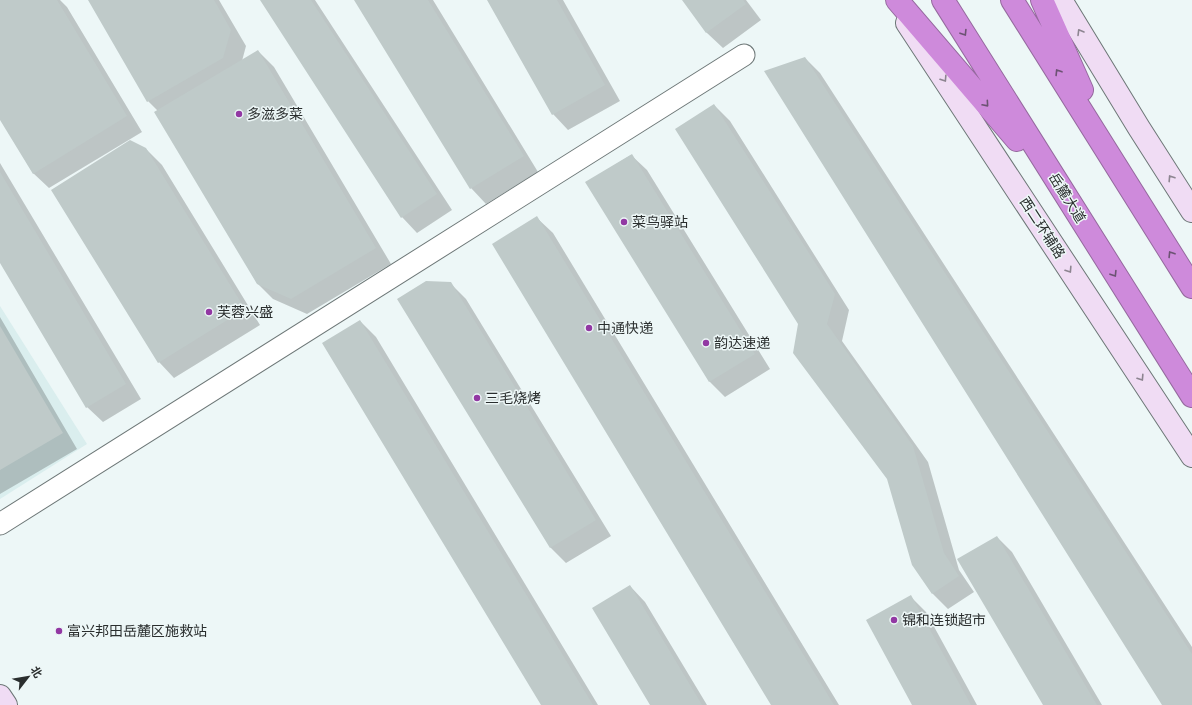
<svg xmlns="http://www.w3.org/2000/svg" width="1192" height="705" font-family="Spectral,'Noto Sans SC',serif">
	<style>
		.built { fill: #daeeee }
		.shadow { fill: #0003 }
		.building { fill: #bfcac9 }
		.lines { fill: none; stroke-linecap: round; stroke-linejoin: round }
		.street-casing { stroke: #6d7777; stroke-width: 23 }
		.secondary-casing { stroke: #6d7777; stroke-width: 24 }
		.highway-casing { stroke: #956a9e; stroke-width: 24 }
		.street { stroke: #fff; stroke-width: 21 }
		.secondary { stroke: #f0dcf4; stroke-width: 22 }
		.highway { stroke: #ce8adb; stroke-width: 22 }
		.oneway { stroke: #8d8591 }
		.oneway2 { stroke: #6c5373 }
		.poi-dot { fill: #9238a3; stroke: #edf7f7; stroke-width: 1.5 }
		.labels { text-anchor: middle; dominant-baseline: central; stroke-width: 3; stroke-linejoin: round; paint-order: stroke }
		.poi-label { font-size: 14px; fill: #2a2e2e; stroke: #edf7f7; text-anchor: start }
		.street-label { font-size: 14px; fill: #2a2e2e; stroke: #edf7f7 }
	</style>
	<rect width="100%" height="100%" fill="#edf7f7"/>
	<path class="built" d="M0,306L87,444L0,499Z"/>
	<path class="shadow" d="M0,0H60L67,7L142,132L49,188L33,173L0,118Z
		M89,0H219L246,46L242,61L258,51L274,67L391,264L307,314L273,299L257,283L158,111L148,101Z
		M261,0H315L452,210L417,233L402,217Z
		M355,0H433L538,172L486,204L471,188Z
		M488,0H563L620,101L568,130L553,114Z
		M684,0H746L761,20L723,48L707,33Z
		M805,58L820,73L1192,647V705H1163Z
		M714,105L730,121L849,310L842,341L928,462L959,570L974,592L948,609L933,594L913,564L888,479L800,324Z
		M146,149L162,165L260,325L174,378L159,362Z
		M631,155L647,170L770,369L725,397L710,382L587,182Z
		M0,163L141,399L103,422L87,407L0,261Z
		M537,218L553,233L839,705H772Z
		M450,283L466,299L611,536L566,563L551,548L398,299Z
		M0,317L77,449L0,494Z
		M360,321L376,337L598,705H542Z
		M997,537L1012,552L1102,705H1044Z
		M630,586L645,602L707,705H651Z
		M911,597L926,612L977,705H913Z"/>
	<path class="building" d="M0,0H57L127,116L33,174L0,120Z
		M88,0H214L231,30L223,58L147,102Z
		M260,0H311L437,194L401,218Z
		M354,0H428L524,156L470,189Z
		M487,0H557L605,85L552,115Z
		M682,0H743L746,4L706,33Z
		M258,50L376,248L291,299L257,284L154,112Z
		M805,57L1192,654V705H1162L764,71Z
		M714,104L835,294L827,324L913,446L944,553L959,576L932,594L912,565L887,479L793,353L798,324L675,129Z
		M130,140L146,148L245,309L158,363L51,190Z
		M632,154L755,354L709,382L585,182Z
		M0,172L126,384L86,408L0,263Z
		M537,216L834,705H771L492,244Z
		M426,281L451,282L596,520L550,548L397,299Z
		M360,320L593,705H541L322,343Z
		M0,326L63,433L0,470Z
		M997,536L1097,705H1043L957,559Z
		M630,585L702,705H650L592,608Z
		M911,595L971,705H912L866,620Z"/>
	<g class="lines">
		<g class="street-casing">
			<path id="street" d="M0,524L744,55"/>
		</g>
		<g class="secondary-casing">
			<path id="secondary" d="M1061,0L1139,128L1192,211
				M907,23L1192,456
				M0,696L6,705"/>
		</g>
		<g class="highway-casing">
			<path id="highway" d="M897,0L1017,140
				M943,0L1192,396
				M1012,0L1192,287
				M1042,0L1082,90"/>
		</g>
		<use href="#street" class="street"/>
		<use href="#secondary" class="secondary"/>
		<use href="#highway" class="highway"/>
	</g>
	<defs><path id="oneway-chevron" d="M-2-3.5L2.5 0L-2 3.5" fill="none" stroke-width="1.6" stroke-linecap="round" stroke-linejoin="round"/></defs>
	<g class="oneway">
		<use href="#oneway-chevron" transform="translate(1080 32) rotate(-121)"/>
		<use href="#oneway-chevron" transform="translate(944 79) rotate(57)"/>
		<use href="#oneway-chevron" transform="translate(1171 178) rotate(-123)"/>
		<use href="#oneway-chevron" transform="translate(1069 270) rotate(57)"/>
		<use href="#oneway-chevron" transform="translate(1141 378) rotate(57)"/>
	</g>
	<g class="oneway2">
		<use href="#oneway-chevron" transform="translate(964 33) rotate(58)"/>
		<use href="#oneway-chevron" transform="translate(1058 72) rotate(-122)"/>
		<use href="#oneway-chevron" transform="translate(986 104) rotate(49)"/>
		<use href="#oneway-chevron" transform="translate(1171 254) rotate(-122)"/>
		<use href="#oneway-chevron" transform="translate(1114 274) rotate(58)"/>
	</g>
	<g class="poi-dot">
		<circle cx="239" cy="114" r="4"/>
		<circle cx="624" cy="222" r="4"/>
		<circle cx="209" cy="312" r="4"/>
		<circle cx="589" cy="328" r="4"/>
		<circle cx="706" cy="343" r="4"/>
		<circle cx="477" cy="398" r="4"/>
		<circle cx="894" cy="620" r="4"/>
		<circle cx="59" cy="631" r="4"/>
	</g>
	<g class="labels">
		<g class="poi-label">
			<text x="247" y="114">多滋多菜</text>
			<text x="632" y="222">菜鸟驿站</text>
			<text x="217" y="312">芙蓉兴盛</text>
			<text x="597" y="328">中通快递</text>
			<text x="714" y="343">韵达速递</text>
			<text x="485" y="398">三毛烧烤</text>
			<text x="902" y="620">锦和连锁超市</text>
			<text x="67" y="631">富兴邦田岳麓区施救站</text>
		</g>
		<g class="street-label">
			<text transform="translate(1067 198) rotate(58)">岳麓大道</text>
			<text transform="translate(1042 228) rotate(57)">西二环辅路</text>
		</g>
	</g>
	<g transform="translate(28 677) rotate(59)" stroke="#edf7f7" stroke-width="3" paint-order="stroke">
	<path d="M0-3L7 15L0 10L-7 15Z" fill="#2a2e2e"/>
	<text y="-6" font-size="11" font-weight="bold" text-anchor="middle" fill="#2a2e2e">北</text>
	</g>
</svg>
